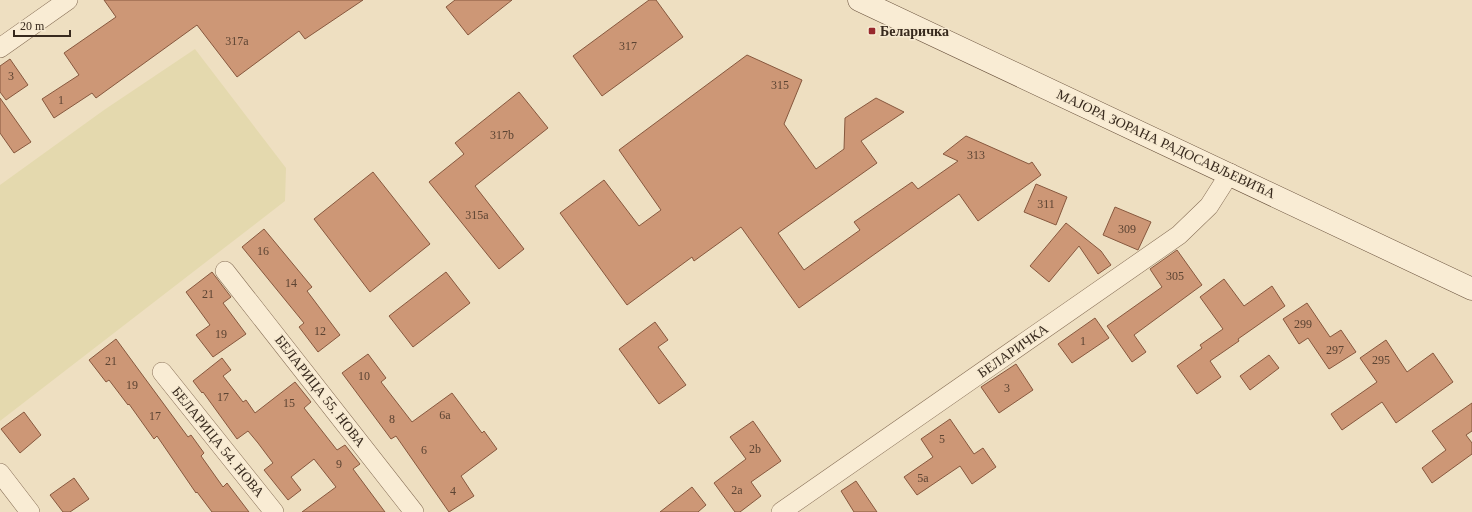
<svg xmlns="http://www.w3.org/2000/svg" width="1472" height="512" font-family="Georgia,serif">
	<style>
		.farmland { fill: #e4d9ae }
		.building { fill: #cd9776; stroke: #87583e }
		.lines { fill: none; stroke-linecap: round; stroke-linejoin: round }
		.street-casing { stroke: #887058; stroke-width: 20 }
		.secondary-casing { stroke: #69513c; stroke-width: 23 }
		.street { stroke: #f9ecd4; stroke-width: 19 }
		.secondary { stroke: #f9ecd4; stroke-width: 22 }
		.poi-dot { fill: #97282d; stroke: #f6e9d0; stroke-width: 1.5 }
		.labels { text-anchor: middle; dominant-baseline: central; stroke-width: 3; stroke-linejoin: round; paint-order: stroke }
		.number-label { font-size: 12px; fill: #5c4433 }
		.poi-label { font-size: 14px; font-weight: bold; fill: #37291d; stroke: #f6e9d0; text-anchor: start }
		.street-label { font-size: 14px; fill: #37291d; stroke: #f6e9d0 }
	</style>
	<rect width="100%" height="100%" fill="#eedfc1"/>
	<path class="farmland" d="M195,49L286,168L285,201L0,421V185L104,110Z"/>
	<path class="building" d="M104,0H363L305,39L299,31L237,77L197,25L96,98L92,93L54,118L42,99L79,75L64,53L116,17Z
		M455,0H512L468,35L446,7Z
		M649,0H656L683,37L602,96L573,56Z
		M747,55L802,80L784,124L816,169L844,149L845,118L876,98L904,112L861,141L877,163L778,233L804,270L860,230L854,222L912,182L918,189L958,161L943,154L966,136L1029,164L1032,162L1041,175L978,221L959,194L799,308L741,227L694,261L692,257L627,305L560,213L604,180L639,226L661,210L619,150Z
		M10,59L28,85L6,100L0,92V66Z
		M519,92L548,128L475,186L524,249L499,269L429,182L464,154L455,143Z
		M0,98L31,142L14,153L0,133Z
		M373,172L430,244L370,292L314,219Z
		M1036,184L1067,197L1056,225L1024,212Z
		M1115,207L1151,222L1138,250L1103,235Z
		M1066,223L1101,251L1111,265L1098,274L1079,246L1049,282L1030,266Z
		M264,229L312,287L307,291L340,335L318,352L299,327L304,323L242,247Z
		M1177,250L1202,285L1134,335L1146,352L1132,362L1107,326L1162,287L1150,269Z
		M212,272L231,297L223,303L246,334L213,357L196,335L210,325L186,292Z
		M446,272L470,303L413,347L389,316Z
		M1224,279L1244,306L1272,286L1285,306L1238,339L1239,341L1210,361L1221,377L1197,394L1177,366L1202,348L1200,345L1223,329L1200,297Z
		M1307,303L1330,337L1341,330L1356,352L1329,369L1308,338L1299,344L1283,319Z
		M1095,318L1109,338L1072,363L1058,344Z
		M655,322L668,340L658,347L686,385L659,404L619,349Z
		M116,339L188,437L191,435L204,453L201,456L223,487L227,483L249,512H212L197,492L196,493L157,436L154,439L129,404L128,405L109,380L106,382L89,360Z
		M1386,340L1407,372L1433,353L1453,382L1396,423L1382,402L1342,430L1331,414L1377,382L1360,358Z
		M368,354L386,378L381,382L412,422L452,393L482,433L484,431L497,449L461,476L474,496L449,512L396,436L391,439L342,373Z
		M1269,355L1279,368L1250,390L1240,376Z
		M222,358L231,370L223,376L243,402L246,400L255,413L295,382L311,402L304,408L337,450L345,445L360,464L353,469L385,512H302L336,487L314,459L291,477L301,490L288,500L264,470L273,463L258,443L248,431L237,439L203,392L202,393L193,381Z
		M1016,364L1033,390L999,413L981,387Z
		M1472,403V431L1466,435L1472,443V454L1432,483L1422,468L1446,450L1432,431Z
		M24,412L41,435L20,453L1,429Z
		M950,419L974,454L983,448L996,467L972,484L960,466L917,495L904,477L933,457L921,439Z
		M753,421L781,461L751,482L761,496L740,512H735L714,483L746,459L730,437Z
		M74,478L89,499L70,512H63L50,495Z
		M856,481L877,512H854L841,491Z
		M692,487L706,505L698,512H660Z"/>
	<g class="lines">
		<g class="street-casing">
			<path id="street" d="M0,48L68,0
				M225,271L414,512
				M162,372L274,512
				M0,473L30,512
				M781,512L1179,235L1209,206L1230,173"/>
		</g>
		<g class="secondary-casing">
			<path id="secondary" d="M859,0L1472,289"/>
		</g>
		<use href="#street" class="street"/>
		<use href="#secondary" class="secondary"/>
	</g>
	<rect class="poi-dot" x="868" y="27" width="8" height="8" rx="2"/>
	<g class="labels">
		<g class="number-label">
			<text x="237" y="41">317a</text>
			<text x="628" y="46">317</text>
			<text x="11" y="76">3</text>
			<text x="780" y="85">315</text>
			<text x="61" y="100">1</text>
			<text x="502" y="135">317b</text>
			<text x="976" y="155">313</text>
			<text x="1046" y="204">311</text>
			<text x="477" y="215">315a</text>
			<text x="1127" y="229">309</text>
			<text x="263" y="251">16</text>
			<text x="1175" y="276">305</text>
			<text x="291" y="283">14</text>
			<text x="208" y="294">21</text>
			<text x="1303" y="324">299</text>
			<text x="320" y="331">12</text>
			<text x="221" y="334">19</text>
			<text x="1083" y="341">1</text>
			<text x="1335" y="350">297</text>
			<text x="1381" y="360">295</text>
			<text x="111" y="361">21</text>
			<text x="364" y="376">10</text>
			<text x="132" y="385">19</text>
			<text x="1007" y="388">3</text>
			<text x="223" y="397">17</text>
			<text x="289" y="403">15</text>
			<text x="445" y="415">6a</text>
			<text x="155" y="416">17</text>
			<text x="392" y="419">8</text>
			<text x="942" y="439">5</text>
			<text x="755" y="449">2b</text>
			<text x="424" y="450">6</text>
			<text x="339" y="464">9</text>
			<text x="923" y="478">5a</text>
			<text x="737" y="490">2a</text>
			<text x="453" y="491">4</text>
		</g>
		<g class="poi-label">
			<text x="880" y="31">Беларичка</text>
		</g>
		<g class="street-label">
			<text transform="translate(1166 144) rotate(25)">МАЈОРА ЗОРАНА РАДОСАВЉЕВИЋА</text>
			<text transform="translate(1013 351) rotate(-35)">БЕЛАРИЧКА</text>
			<text transform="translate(320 391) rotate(52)">БЕЛАРИЦА 55. НОВА</text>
			<text transform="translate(218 442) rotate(51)">БЕЛАРИЦА 54. НОВА</text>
		</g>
	</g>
	<path d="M14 30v6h56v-6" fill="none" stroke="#37291d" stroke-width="2"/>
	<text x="20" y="30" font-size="12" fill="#37291d" stroke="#f6e9d0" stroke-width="3" paint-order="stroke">20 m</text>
</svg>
